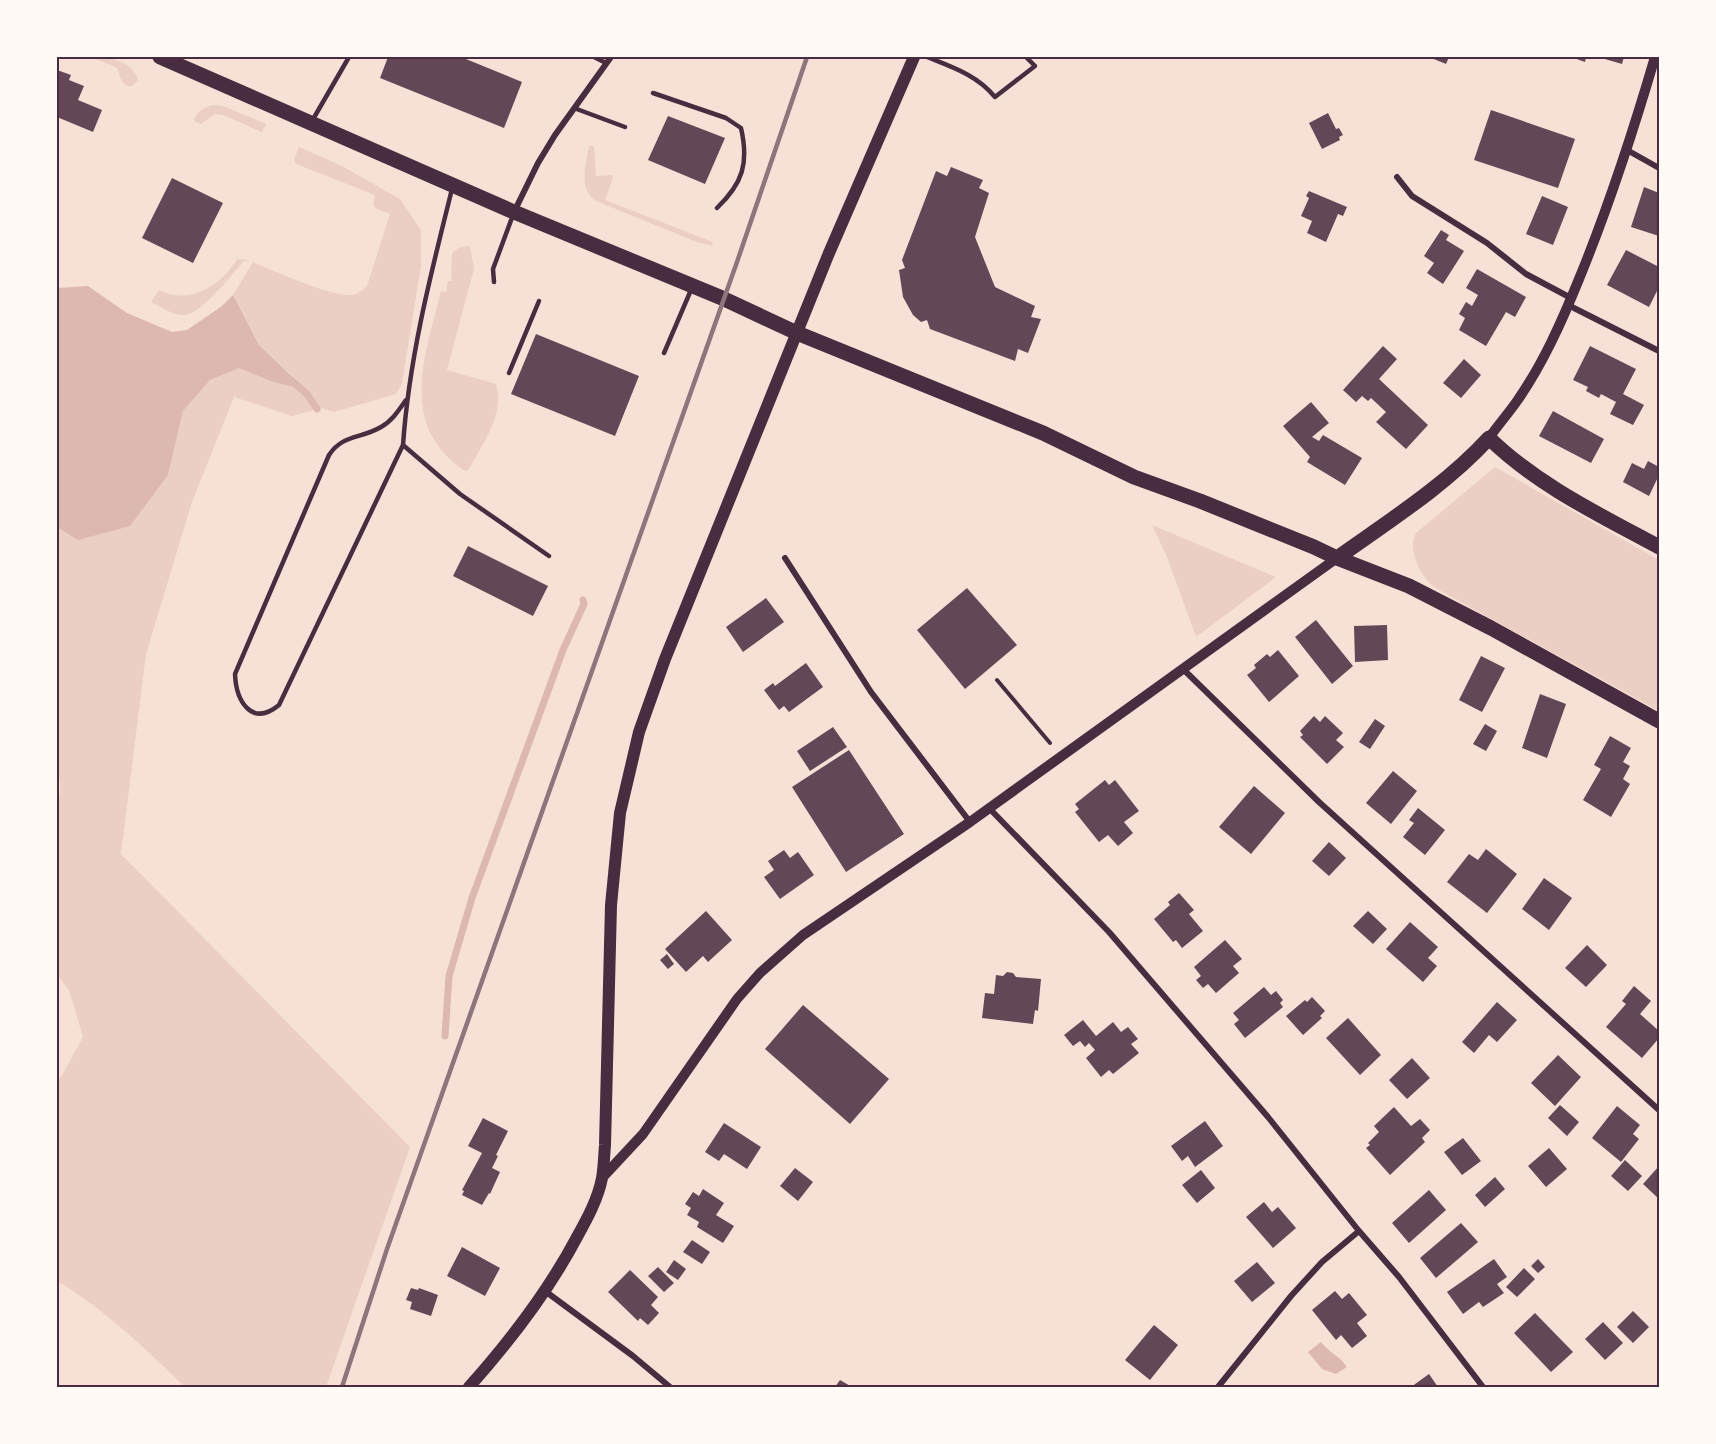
<svg xmlns="http://www.w3.org/2000/svg" width="1716" height="1444" font-family="'Golos Text',sans-serif">
	<style>
		.green { fill: #ebcfc5 }
		.water { fill: #dcb8b0 }
		.lines { fill: none; stroke-linecap: round; stroke-linejoin: round }
		.stream { stroke: #dcb8b0; stroke-width: 7 }
		.building { fill: #644757 }
		.path { stroke: #4a2c40; stroke-width: 4 }
		.service { stroke: #4a2c40; stroke-width: 4.5 }
		.minor { stroke: #4a2c40; stroke-width: 6 }
		.tertiary { stroke: #4a2c40; stroke-width: 10 }
		.secondary { stroke: #4a2c40; stroke-width: 12 }
		.primary { stroke: #4a2c40; stroke-width: 15 }
		.rail { stroke: #8f747c; stroke-width: 4.5 }
		.neatline { fill: none; stroke: #4a2c40; stroke-width: 2 }
	</style>
	<rect width="100%" height="100%" fill="#f7e1d7"/>
	<path class="green" d="M91,57C109,57 132,60 138,80L132,86C121,87 121,77 117,68Z
		M213,105L223,106L266,124L262,132L223,115L215,114L201,124L195,122L194,119C199,110 204,108 213,105Z
		M589,146H594L596,176L612,175L613,178L605,200L713,242L712,246L694,241L594,200C578,186 586,164 589,146Z
		M299,147L342,166L400,199L421,230V266L402,384L396,394L334,412L321,408L292,416L234,397L192,502L146,654L121,854L410,1147L326,1387H185C147,1350 103,1308 57,1281V1080L61,1077L83,1037L69,990L57,975V803C61,795 62,781 57,773V434L168,475L183,411L210,380L239,368L273,382L294,387L298,381L259,345L233,295L253,262C274,271 330,296 351,295C358,294 362,291 367,286L390,214L375,208L373,204L375,195L296,164L294,160Z
		M470,246L474,269L447,370L496,384C505,415 483,443 469,469L465,471C397,426 425,355 441,291L446,292L448,281H451L452,253L460,247Z
		M237,259L249,260L243,262C231,275 201,316 182,315C172,315 160,306 151,302L159,290C189,306 222,285 237,259Z
		M1495,467L1659,560V711L1437,589C1422,579 1406,550 1416,533Z
		M1152,525L1259,570L1276,577L1196,637L1167,557Z"/>
	<path class="water" d="M88,286L127,313L172,332L187,330L222,306L233,295L259,345L298,382L294,387L273,382L239,368L210,380L183,411L168,475L130,526L78,540L57,527V288Z
		M1321,1342C1329,1353 1339,1355 1347,1367L1336,1374L1322,1369L1308,1352Z"/>
	<g class="lines">
		<path class="stream" d="M291,380L307,394L317,409
			M445,1036L449,976L472,898L563,650L584,604L583,600"/>
	</g>
	<path class="building" d="M388,57H461L522,82L504,128L380,78Z
		M1429,57H1449L1446,64Z
		M1571,57H1586L1585,62Z
		M1598,57H1624L1622,64Z
		M57,70L71,75L69,80L84,86L78,100L102,110L93,132L57,117Z
		M1491,110L1575,139L1558,188L1474,160Z
		M1328,113L1336,129L1339,128L1343,135L1339,137L1340,140L1322,149L1309,123Z
		M668,116L725,138L705,184L648,160Z
		M951,167L983,180L979,188L989,193L975,237L995,287L1035,306L1031,317L1041,319L1028,353L1018,349L1015,361L930,329L927,320L921,322L913,315L903,297L899,270L905,268L902,260L936,171L947,176Z
		M172,178L223,203L193,263L142,238Z
		M1644,187L1659,193V236L1631,227Z
		M1309,191L1347,207L1343,216L1338,214L1326,242L1307,233L1312,221L1301,216L1309,198L1306,196Z
		M1542,196L1568,207L1553,245L1526,234Z
		M1441,230L1449,235L1446,240L1464,251L1443,284L1427,273L1434,263L1424,256Z
		M1626,250L1659,267V287L1649,307L1607,285Z
		M1477,269L1526,297L1515,317L1506,312L1486,346L1459,330L1465,318L1459,314L1466,302L1472,306L1478,295L1466,288Z
		M536,334L639,376L615,436L511,394Z
		M1383,346L1397,359L1379,379L1428,425L1406,449L1376,422L1386,412L1371,398L1368,401L1362,396L1356,402L1343,390Z
		M1590,346L1636,369L1623,394L1644,405L1633,425L1610,414L1616,402L1601,394L1599,398L1586,391L1588,387L1573,380Z
		M1464,359L1481,375L1461,398L1443,383Z
		M1311,402L1329,423L1312,437L1319,441L1323,435L1362,458L1345,485L1307,462L1310,457L1283,426Z
		M1553,411L1604,439L1591,463L1539,436Z
		M1648,461L1659,467V475L1649,496L1623,482L1632,463L1644,469Z
		M468,546L548,586L533,616L453,576Z
		M967,588L1017,645L965,689L917,630Z
		M766,598L784,622L743,652L726,627Z
		M1316,620L1353,666L1332,684L1295,637Z
		M1387,625L1388,660L1355,662L1354,626Z
		M1278,650L1299,676L1269,702L1247,675L1256,668L1254,665L1267,654L1270,657Z
		M1481,656L1505,668L1482,712L1459,700Z
		M806,663L823,687L789,712L784,706L779,710L764,690L773,683L775,686Z
		M1540,694L1566,704L1547,758L1522,748Z
		M1314,716L1320,722L1325,716L1343,733L1336,740L1344,747L1327,764L1300,737L1303,735L1300,731Z
		M1375,719L1385,726L1370,749L1359,742Z
		M1485,724L1497,731L1486,751L1473,744Z
		M833,727L847,747L810,771L797,751Z
		M1610,736L1631,748L1623,762L1630,766L1623,779L1630,784L1611,817L1583,800L1601,769L1594,765Z
		M849,750L904,834L846,872L792,787Z
		M1393,771L1417,791L1391,824L1366,803Z
		M1105,780L1109,785L1115,780L1139,811L1124,822L1133,833L1118,846L1108,835L1099,842L1075,812L1079,809L1075,804Z
		M1254,786L1285,813L1251,854L1219,827Z
		M1418,808L1445,830L1425,855L1403,837L1414,823L1409,820Z
		M1329,842L1346,858L1329,876L1312,861Z
		M1486,849L1517,874L1487,913L1447,882L1469,854L1478,860Z
		M784,850L790,858L798,852L814,875L780,899L764,877L774,870L768,861Z
		M1544,878L1572,898L1549,930L1522,909Z
		M1179,893L1194,910L1189,914L1203,931L1182,948L1176,940L1173,942L1154,919L1170,905L1168,902Z
		M706,911L732,940L708,962L703,956L686,972L665,949Z
		M1368,911L1387,929L1373,944L1353,926Z
		M1410,922L1438,947L1428,958L1437,966L1423,982L1386,949Z
		M1225,940L1242,959L1233,966L1239,973L1216,993L1208,984L1203,988L1196,980L1201,976L1194,967Z
		M1587,945L1607,965L1586,987L1565,968Z
		M667,954L674,964L668,969L660,960Z
		M1007,972L1013,973L1016,977L1041,979L1038,1011L1035,1010L1033,1024L982,1018L985,993L994,994L996,975L1003,976Z
		M1634,986L1651,1001L1640,1014L1659,1031V1038L1642,1058L1606,1027L1626,1004L1622,1001Z
		M1264,987L1271,995L1276,991L1283,1000L1280,1003L1283,1007L1245,1038L1234,1024L1239,1020L1233,1013Z
		M1312,997L1325,1011L1320,1016L1322,1018L1303,1035L1286,1016L1305,1000L1307,1002Z
		M1497,1002L1517,1020L1497,1042L1489,1035L1474,1053L1462,1042Z
		M803,1005L889,1079L850,1124L765,1049Z
		M1348,1018L1381,1055L1360,1075L1326,1038Z
		M1083,1020L1096,1036L1113,1022L1121,1032L1128,1027L1138,1039L1131,1044L1139,1053L1113,1074L1109,1070L1101,1077L1086,1058L1095,1050L1089,1043L1085,1047L1080,1041L1073,1046L1064,1035Z
		M1558,1055L1581,1077L1555,1106L1531,1083Z
		M1412,1058L1430,1078L1407,1099L1389,1080Z
		M1560,1105L1579,1122L1567,1136L1548,1118Z
		M1617,1106L1640,1125L1633,1134L1639,1139L1621,1162L1592,1138Z
		M1394,1107L1411,1126L1420,1119L1430,1130L1422,1138L1425,1142L1390,1175L1366,1148L1370,1145L1368,1143L1379,1132L1374,1126Z
		M483,1118L508,1131L496,1155L498,1156L492,1168L500,1172L490,1194L489,1193L482,1205L462,1195L464,1191L462,1190L482,1153L468,1146Z
		M1205,1121L1223,1146L1195,1167L1188,1156L1182,1161L1171,1146Z
		M724,1123L761,1147L747,1169L724,1154L719,1161L705,1152Z
		M1463,1138L1481,1161L1462,1175L1444,1152Z
		M1549,1148L1567,1169L1546,1187L1528,1166Z
		M1625,1160L1642,1176L1628,1191L1611,1176Z
		M1659,1166V1199L1643,1184Z
		M795,1168L813,1182L798,1201L780,1186Z
		M1201,1170L1215,1188L1197,1203L1182,1185Z
		M1495,1177L1505,1189L1485,1207L1475,1195Z
		M703,1189L724,1203L716,1215L734,1226L723,1243L697,1227L699,1222L687,1215L691,1208L685,1204L693,1192L699,1196Z
		M1429,1190L1446,1210L1409,1243L1392,1223Z
		M1264,1202L1272,1212L1278,1207L1296,1228L1273,1248L1246,1217Z
		M1461,1223L1478,1242L1436,1278L1420,1258Z
		M692,1240L710,1252L702,1264L683,1252Z
		M462,1247L500,1268L485,1296L447,1276Z
		M1494,1259L1507,1277L1497,1284L1504,1293L1483,1307L1479,1302L1463,1314L1447,1292Z
		M1538,1259L1545,1267L1538,1273L1531,1266Z
		M674,1260L686,1269L678,1280L666,1272Z
		M1257,1262L1275,1283L1252,1302L1234,1281Z
		M658,1267L674,1283L664,1292L648,1276Z
		M1524,1268L1535,1279L1517,1297L1506,1287Z
		M630,1270L658,1297L651,1305L659,1313L648,1325L640,1318L638,1321L608,1292Z
		M411,1288L418,1290L419,1288L438,1295L431,1316L410,1309L412,1302L406,1300Z
		M1335,1291L1342,1299L1349,1293L1367,1315L1357,1323L1367,1336L1352,1348L1341,1335L1336,1340L1312,1310Z
		M1633,1311L1649,1327L1633,1343L1617,1327Z
		M1535,1313L1573,1352L1551,1372L1514,1333Z
		M1603,1322L1623,1343L1605,1360L1585,1339Z
		M1154,1325L1178,1345L1150,1380L1125,1360Z
		M1429,1374L1438,1387H1411Z
		M840,1380L852,1387H835Z"/>
	<g class="lines">
		<path class="path" d="M997,680L1050,743"/>
		<path class="service" d="M594,57L606,63
			M927,57C952,67 977,75 995,97L1035,66L1026,57
			M653,93L726,118L741,128C749,163 743,183 717,208
			M574,108L625,127
			M312,121L349,57
			M494,282L493,269L513,215
			M664,353L691,290
			M509,373L539,301
			M406,400C399,410 392,421 381,427C361,439 343,434 329,455L235,674C236,700 251,728 279,705L403,445C409,358 431,273 452,189
			M403,445L460,494L549,556"/>
		<path class="minor" d="M1627,150L1659,168
			M1397,177L1412,196L1487,243L1526,274L1571,298
			M514,212L538,163L555,135L611,57
			M1568,305L1659,351
			M785,558L871,692L970,822
			M1183,669L1319,802L1659,1110
			M989,808L1109,932L1268,1117L1359,1231L1399,1277L1483,1387
			M545,1291L633,1356L670,1387
			M1218,1387L1291,1296L1322,1262L1359,1231"/>
		<path class="tertiary" d="M1489,438C1498,425 1508,414 1517,401C1543,364 1562,321 1579,279C1609,206 1633,132 1655,57
			M602,1178L643,1134L737,999L760,973L803,935L970,822L1337,558"/>
		<path class="secondary" d="M469,1387C510,1341 548,1292 577,1237C587,1219 598,1199 602,1178C604,1167 604,1156 605,1145L611,905L620,813L639,732L665,659L829,253L914,57"/>
		<path class="primary" d="M160,57L514,212L722,298L797,333L1043,433L1134,477L1200,501L1314,547L1337,558L1409,586L1491,628L1659,721
			M1337,558C1389,521 1446,485 1489,438C1537,485 1600,515 1659,547"/>
		<path class="rail" d="M342,1387L387,1249L737,262L807,57"/>
	</g>
	<rect width="1716" height="1444" fill="none" stroke="#fffaf5" stroke-width="117"/>
	<rect x="58" y="58" width="1600" height="1328" class="neatline"/>
</svg>
